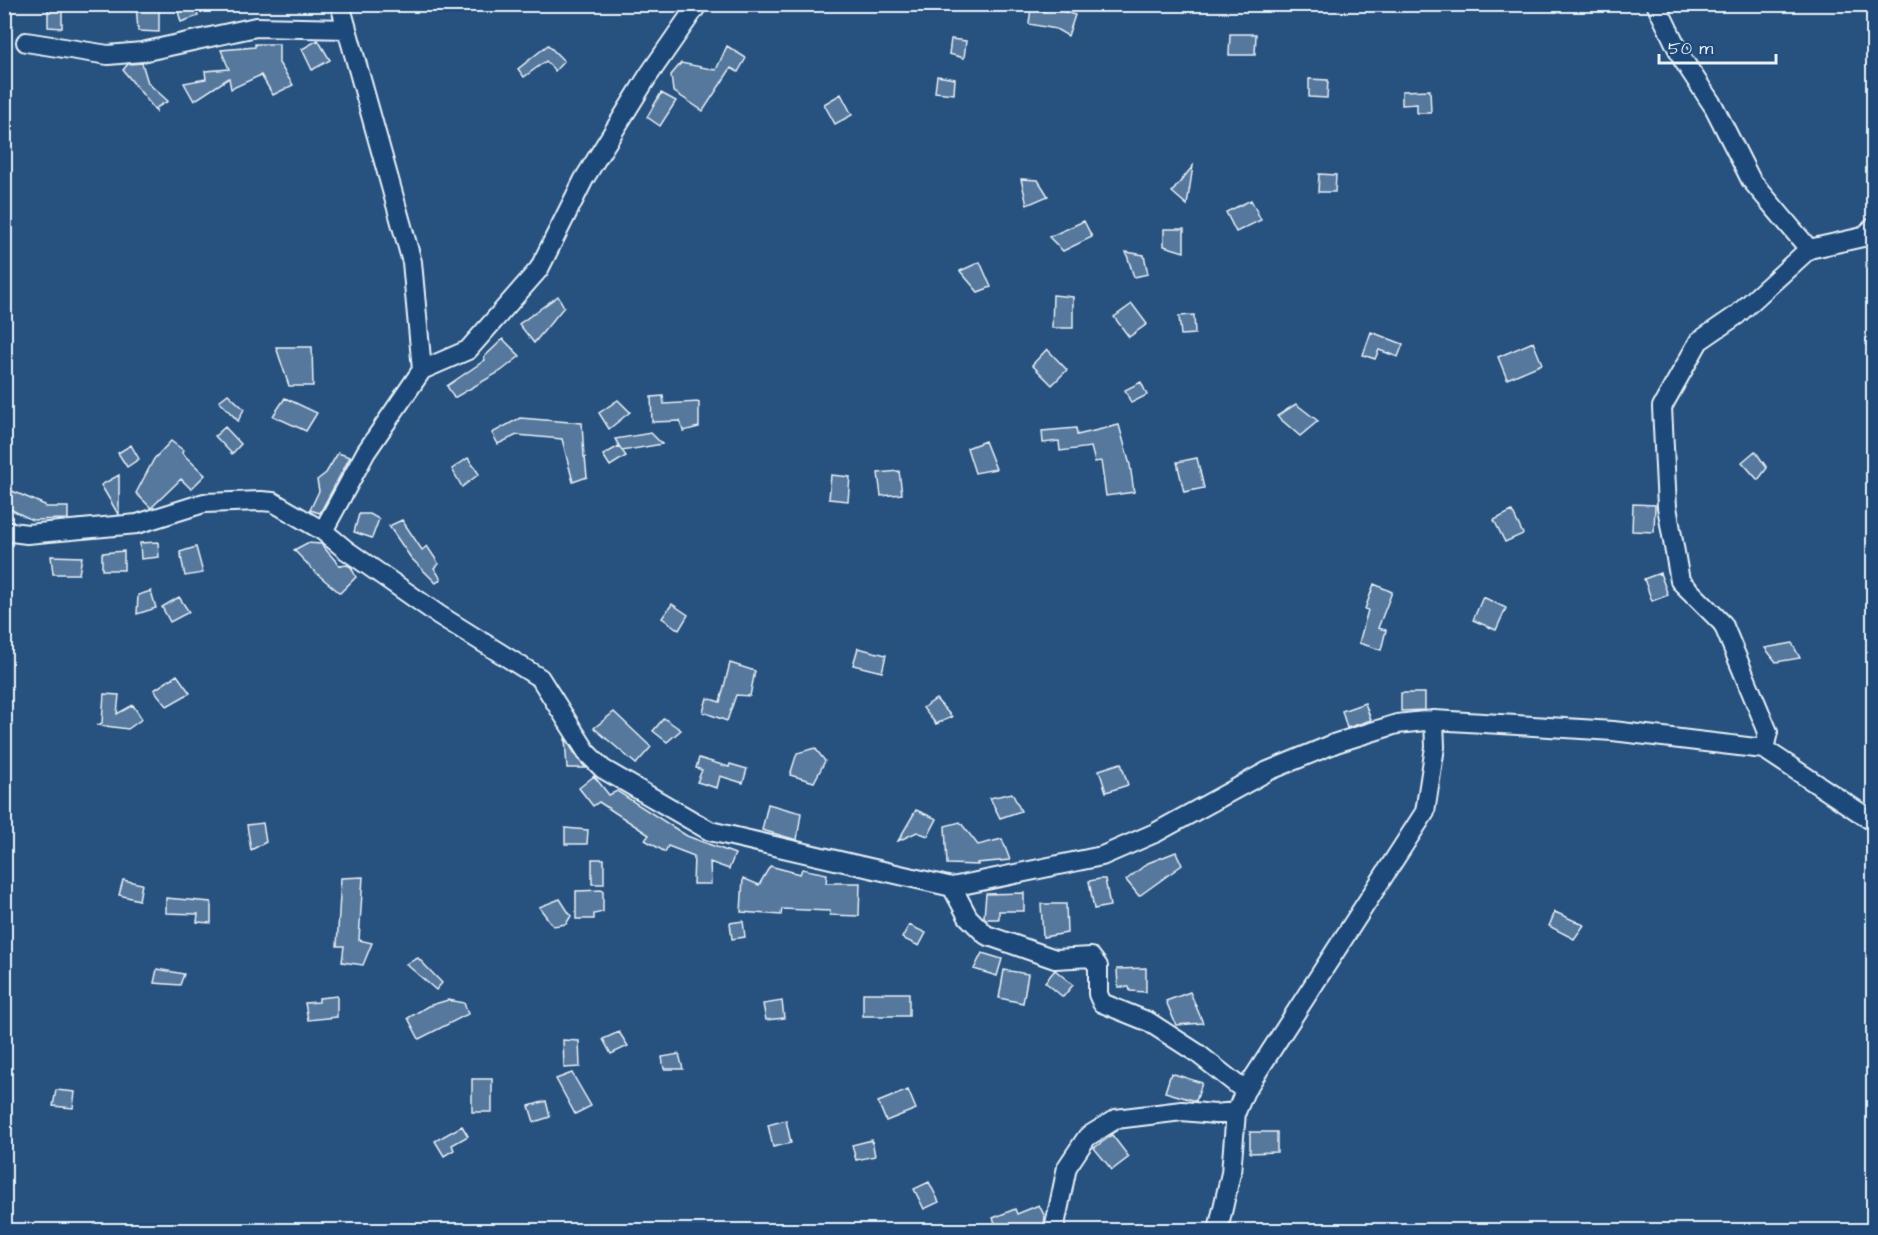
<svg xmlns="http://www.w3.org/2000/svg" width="1878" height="1235" font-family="'Architects Daughter',sans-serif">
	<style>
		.building { fill: #57789d; stroke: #e8f1f8; stroke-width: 1.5 }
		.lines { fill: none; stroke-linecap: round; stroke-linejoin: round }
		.minor-casing { stroke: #e8f1f8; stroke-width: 22 }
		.minor { stroke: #1f4a7a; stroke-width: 18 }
	</style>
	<rect width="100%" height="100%" fill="#27517f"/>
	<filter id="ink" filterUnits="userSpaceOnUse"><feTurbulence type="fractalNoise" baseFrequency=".0167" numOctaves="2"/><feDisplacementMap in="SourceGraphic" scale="12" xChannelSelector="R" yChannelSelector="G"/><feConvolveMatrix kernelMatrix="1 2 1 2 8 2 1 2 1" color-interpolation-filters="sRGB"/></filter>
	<g filter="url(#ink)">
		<path class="building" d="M48,4H62V28L48,27Z
			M136,4H159V32L138,31Z
			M176,4H194L198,16L181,22Z
			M1046,6L1075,15L1068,36L1056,29L1029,24L1031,8L1045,11Z
			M1230,34H1256L1255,55H1229Z
			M951,39L966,41L964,58L949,54Z
			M318,40L330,60L312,70L302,49Z
			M255,44H279V63L293,85L273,95L261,75L231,89L229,78L194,101L184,83L206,79L205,71L229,69L221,50L255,47Z
			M548,45L564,61L555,71L546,61L524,77L518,69Z
			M727,46L746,58L738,72L731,68L703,111L673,91L671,75L681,63L716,70Z
			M142,63L148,83L168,101L156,108V111L123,70L128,64Z
			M937,76L955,79L954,94L935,92Z
			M1309,79L1328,80L1327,98L1309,97Z
			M1430,90L1431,113H1417V104L1402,105V91Z
			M661,93L676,101L660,126L647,117Z
			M841,94L852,115L835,124L824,104Z
			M1193,166L1187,205L1172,192Z
			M1319,174L1336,175L1335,192H1318Z
			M1021,179L1038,180L1048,196L1027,205Z
			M1251,200L1261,220L1236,232L1226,212Z
			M1084,221L1092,237L1063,251L1049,237Z
			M1164,229H1184V252L1164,246Z
			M1126,252L1144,255L1148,274L1134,277Z
			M980,262L991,287L978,292L960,271Z
			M1053,295L1073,297V328H1052Z
			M558,296L564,307L534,343L519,324Z
			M1132,304L1147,324L1129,337L1114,317Z
			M1194,315L1195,334L1181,335L1179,316Z
			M1371,332L1403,344L1398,357L1379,350L1375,359L1363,355Z
			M503,339L520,356L501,371L454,398L447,386L485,360L484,357Z
			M1533,342L1542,364L1507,379L1498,357Z
			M276,347H312L313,386H289Z
			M1047,349L1067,370L1052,385L1032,365Z
			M1141,382L1147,395L1131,403L1125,390Z
			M228,394L244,409L238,421L219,401Z
			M663,396L664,404L699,402V427L683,431L680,421L652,422L651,397Z
			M285,398L317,413L306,431L273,416Z
			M618,400L630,412L609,429L599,413Z
			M1296,404L1318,421L1300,436L1277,416Z
			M520,418L582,423L584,457H585L587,477L573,482L562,439L517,435L498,444L492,433Z
			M1119,425L1130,465L1134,492L1106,496L1101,461L1095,462L1091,447L1060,451L1059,441L1043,443L1042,431L1076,428L1077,435Z
			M225,427L241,444L232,454L215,436Z
			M651,433L662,444L622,451L615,439Z
			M171,441L183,450L182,453L205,475L191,489L181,479L151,508L136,493L154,459Z
			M985,441L996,469L975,473L967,448Z
			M131,445L139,459L127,467L118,453Z
			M619,446L626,456L610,466L603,455Z
			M1755,451L1767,468L1758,480L1742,462Z
			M338,453L350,457L320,513L310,510L319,491L317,480L326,473Z
			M468,458L479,474L462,487L452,469Z
			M1197,458L1204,488L1184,492L1177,462Z
			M899,471L902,494L881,496L878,473Z
			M119,475V514H118L101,485Z
			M831,475L850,477L848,501L829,499Z
			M10,490L45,505V507H68V519L32,520L4,506V502Z
			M1633,504L1655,505L1654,532L1632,531Z
			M1512,511L1523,534L1505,542L1494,520Z
			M359,514H370L379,519L372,538L354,532Z
			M402,520L422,550L427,546L439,564L434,568L441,579L436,583L411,558L389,526Z
			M158,542L159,557L141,559L140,543Z
			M307,543L321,544L340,566L347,565L351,567L356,577L340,593L316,573L294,550Z
			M196,547L203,573L185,576L180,552Z
			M124,551V570H102V553Z
			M51,556L82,557L79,574H53Z
			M1660,573L1668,595L1652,601L1644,579Z
			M1374,584L1392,592L1378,628L1386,630L1381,650L1359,643L1368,610L1365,609Z
			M151,591L156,608L137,614L138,595Z
			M179,597L189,612L170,622L162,607Z
			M1483,597L1506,608L1496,630L1473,620Z
			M672,604L688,615L679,630L662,618Z
			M1792,643L1800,658L1776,662L1765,648Z
			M858,648L886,655L882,672L853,665Z
			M730,663L755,671L750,696L736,695L727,721L703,712L707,698L720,702Z
			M177,675L190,693L167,706L154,690Z
			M1401,693H1425V710L1401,711Z
			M104,694L119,695L117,714L133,705L142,719L128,729L98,725L102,723Z
			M936,699L952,717L936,724L923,708Z
			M1365,703L1371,720L1347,728L1342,711Z
			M614,712L651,747L636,764L594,728Z
			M664,718L681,730L667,742L653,731Z
			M565,738L579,760L586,768H567Z
			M815,748L825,761L814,782L790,775L797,753Z
			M699,758L729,767L730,764L747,769L743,783L720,776L717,788L697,782L702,770L696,768Z
			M1121,763L1128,785L1106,792L1099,770Z
			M594,776L609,795L617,791L687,836L735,854L729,869L710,862L711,884H693L694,856L668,846L665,852L645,840L649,835L599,802L593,806L579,788Z
			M1012,793L1021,811L1000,818L990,798Z
			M768,804L801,813L797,840L762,830Z
			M916,810L937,819L928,836L917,832L898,841Z
			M960,822L978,845L1002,839L1010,860L977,863L978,865L947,864L945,826Z
			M263,823L266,842L251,850L247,825Z
			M565,828L588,830L587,844H565Z
			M1176,852L1182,865L1139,896L1126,880L1148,863Z
			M592,859H604V884H592Z
			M770,866L800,874L802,869L827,874L826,883H860L859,916L830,915V911L782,909L781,915L741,912L743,878L759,885Z
			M363,877L359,940L372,943L363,965L342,962L344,946H337L341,878Z
			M1100,879H1105L1110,906L1094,909L1089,881Z
			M123,880L142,884L139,900L119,895Z
			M603,890V912L594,914V919H576V891Z
			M1024,893V911H999V919H986L984,917L986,894Z
			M166,898L211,902V923L197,922L198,914L166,913Z
			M560,899L571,916L566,924L553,926L539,907Z
			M1041,904H1066L1067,933L1043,937Z
			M1555,912L1584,925L1574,939L1549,926Z
			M743,921L745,937L732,939L730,923Z
			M909,925L926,933L919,946L902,938Z
			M982,953L1002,959L997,976L974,969Z
			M418,958L442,983L436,990L406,964Z
			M1146,968V992L1130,991L1129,987H1118L1117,969Z
			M157,969L184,974L180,985L154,983Z
			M1004,970L1028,974L1023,1003L999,998Z
			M1055,970L1073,985L1063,997L1045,982Z
			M1190,992L1203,1023L1176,1025L1166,1001Z
			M863,993H909V1016H863Z
			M337,996V1017L308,1020L305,1003L319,1002V998Z
			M448,1000L464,1003L468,1014L419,1039L408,1018L428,1006Z
			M782,1001L784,1018L766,1020L763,1004Z
			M619,1032L628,1046L611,1054L603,1039Z
			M563,1040L579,1041L580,1067L564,1068Z
			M679,1054L683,1069H664L662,1057Z
			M572,1073L591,1106L575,1114L556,1079Z
			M1171,1073L1202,1083L1196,1101L1165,1092Z
			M472,1079H492V1112H472Z
			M56,1090L75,1092L73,1108L53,1106Z
			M908,1090L916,1109L886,1121L878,1102Z
			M546,1101L550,1117L534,1122L529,1106Z
			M786,1120L791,1143L773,1147L768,1125Z
			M462,1126L468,1136L452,1145L454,1150L444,1156L435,1141Z
			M1250,1132H1277V1152L1250,1153Z
			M1112,1135L1129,1157L1112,1170L1094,1148Z
			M872,1140L875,1156L856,1160L852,1145Z
			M929,1182L939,1202L924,1209L914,1189Z
			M1039,1205L1045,1217L1044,1225L1031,1230H998L993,1218L1015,1209L1017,1214Z"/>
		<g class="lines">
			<g class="minor-casing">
				<path id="minor" d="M1656,4L1683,60L1714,107L1751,180L1809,249
					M26,42L108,55L142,52L256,27L347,29
					M422,370L468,350L539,269L584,179L648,76L698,4
					M4,531L27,534L137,524L204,503L261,501L273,502L323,531L346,550L439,615L540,678L588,754L603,769L710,831L952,887L1102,856L1155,833L1268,771L1336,743L1397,724L1434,720L1613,731L1764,749L1874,822
					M323,531L366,452L422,370L412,262L340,4
					M1764,749L1768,732L1723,624L1680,581L1667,507L1662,407L1699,341L1737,315L1809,249L1863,237L1874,227
					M952,887L968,917L986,935L1055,959L1091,957L1098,966V994L1102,1003L1149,1022L1197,1053L1245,1091
					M1054,1230L1067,1167L1087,1137L1116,1119L1182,1111L1215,1114L1236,1112
					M1218,1230L1231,1173L1236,1112L1245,1091L1425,812L1435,747L1434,720"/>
			</g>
			<use href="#minor" class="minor"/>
		</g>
	</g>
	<rect width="1878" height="1235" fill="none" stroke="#1f4a7a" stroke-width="24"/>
	<rect x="12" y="12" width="1854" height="1211" fill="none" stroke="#e8f1f8" stroke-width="2" filter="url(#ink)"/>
	<path d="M1659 54v9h117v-9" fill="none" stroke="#e8f1f8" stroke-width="3"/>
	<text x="1668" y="54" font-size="18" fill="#e8f1f8" stroke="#1f4a7a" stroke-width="4.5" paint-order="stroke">50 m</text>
</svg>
